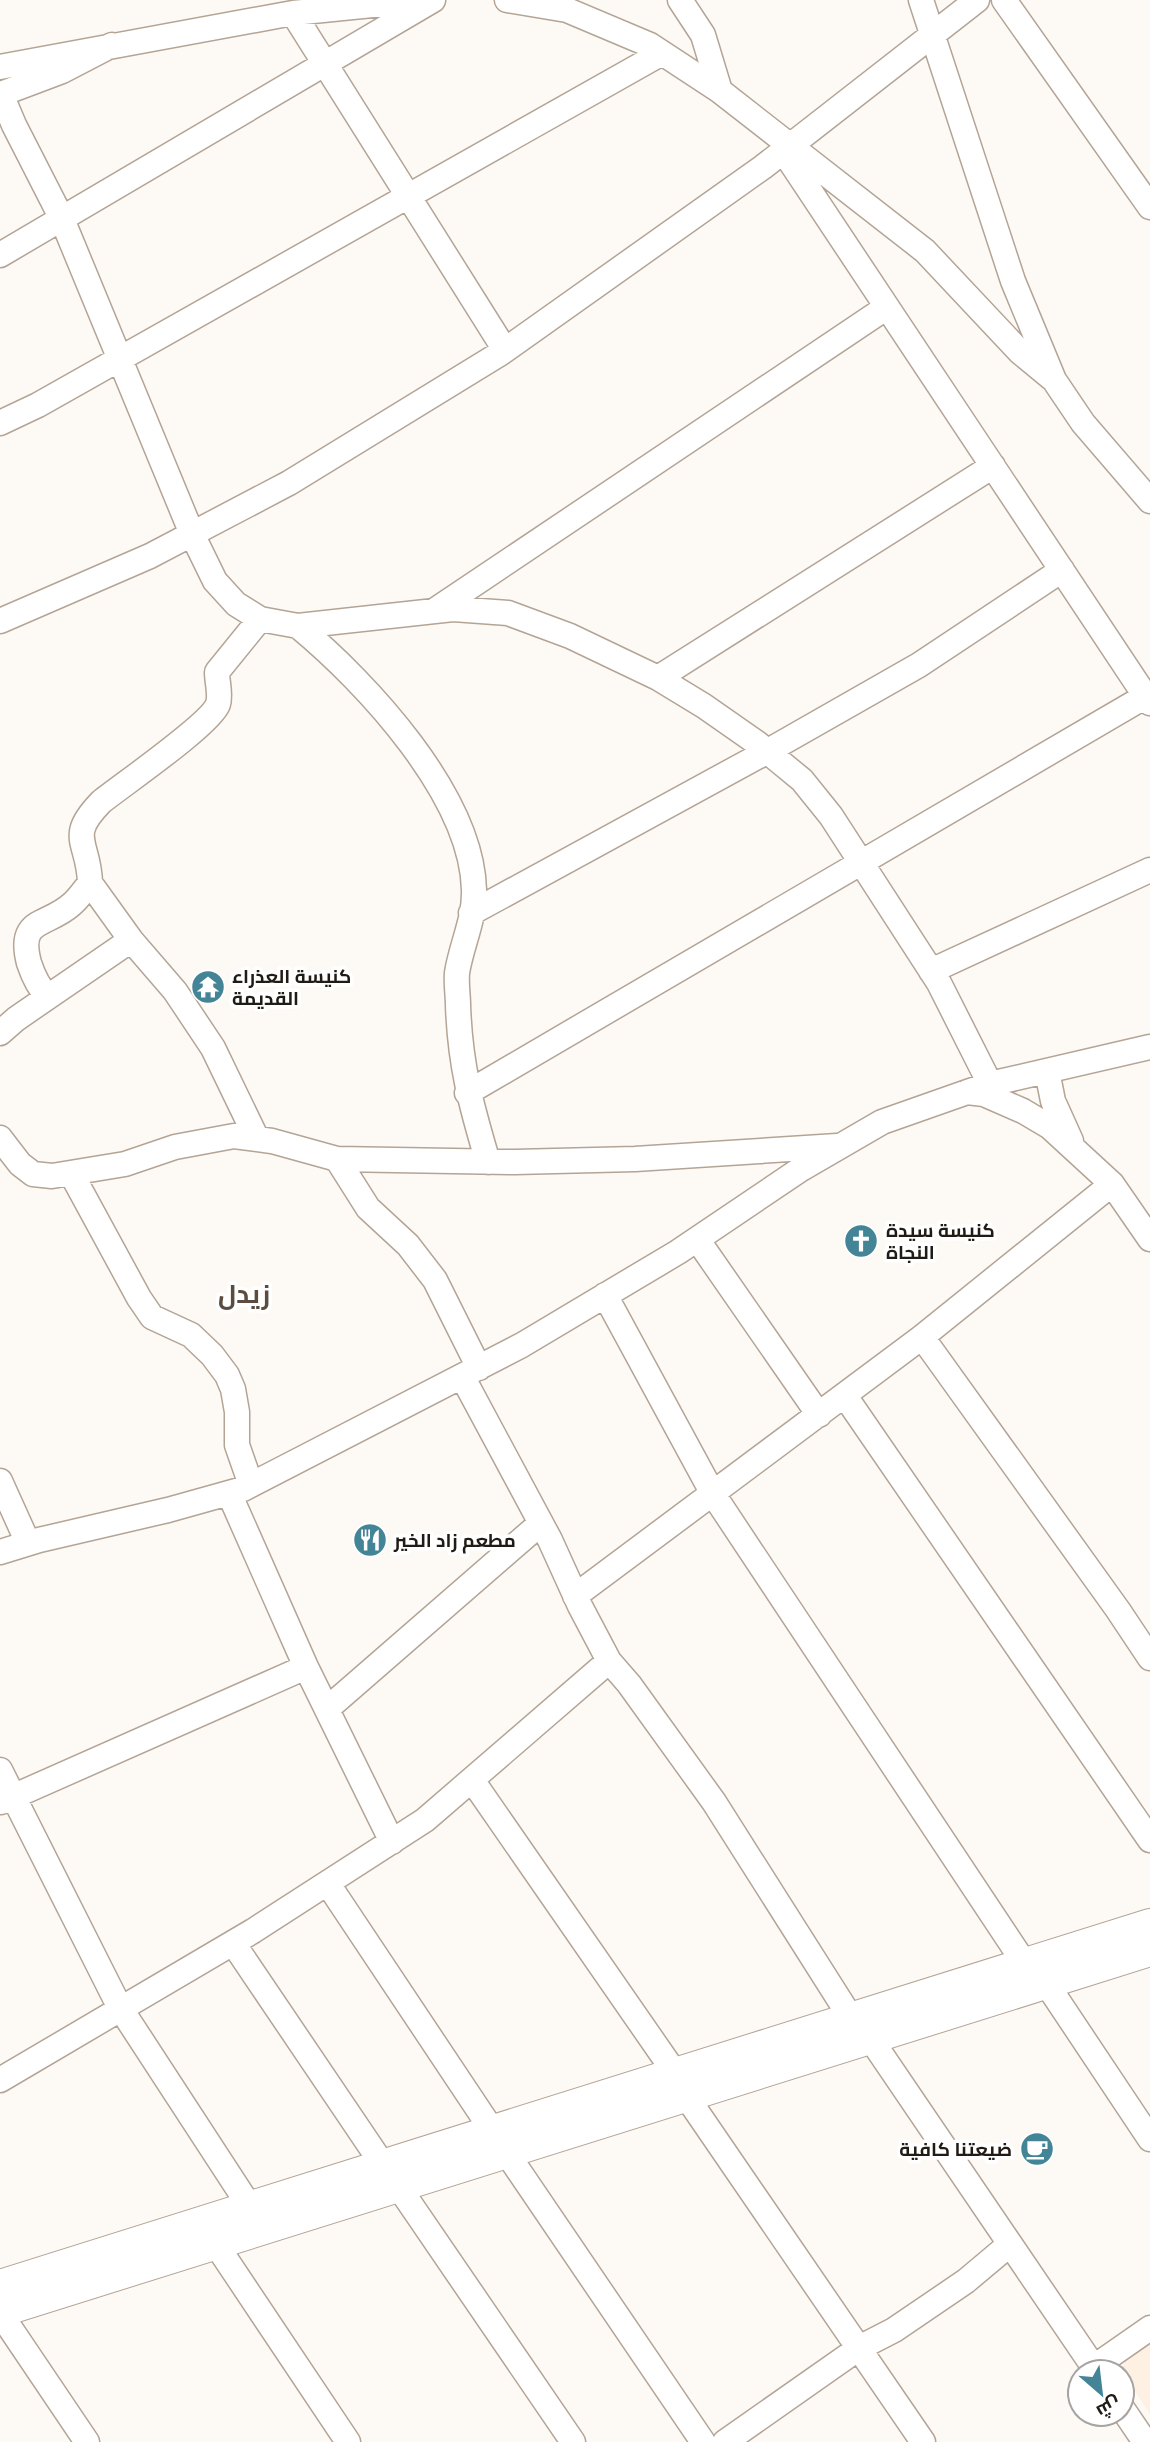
<svg xmlns="http://www.w3.org/2000/svg" width="1150" height="2442" font-family="'IBM Plex Sans',Cairo,sans-serif">
	<style>
		.built { fill: #fff0e4 }
		.lines { fill: none; stroke-linecap: round; stroke-linejoin: round }
		.minor-casing { stroke: #b4a495; stroke-width: 27 }
		.major-casing { stroke: #b4a495; stroke-width: 34 }
		.minor { stroke: #fff; stroke-width: 24 }
		.major { stroke: #fff; stroke-width: 32 }
		.labels { text-anchor: middle; dominant-baseline: central; stroke-width: 7; stroke-linejoin: round; paint-order: stroke }
		.poi-label { font-size: 19px; font-weight: bold; fill: #211b16; stroke: #fff; text-anchor: start }
		.district-label { font-size: 26px; font-weight: bold; fill: #5b4c3f; stroke: #fff }
	</style>
	<rect width="100%" height="100%" fill="#fdfaf6"/>
	<path class="built" d="M1150,2341V2414L1122,2372L1125,2357Z"/>
	<g class="lines">
		<g class="minor-casing">
			<path id="minor" d="M507,0L567,10L650,45L720,91L925,251L1020,352L1054,380
				M680,0L703,35L720,91
				M921,0L1013,281L1054,380L1083,423L1150,501
				M1004,0L1150,207
				M293,13L505,350
				M112,45L62,71L1,94L14,125L62,219L192,534L215,581L236,604L260,619L298,626L453,609L508,613L570,636L658,678L704,706L757,743L802,780L831,816L939,983L990,1084
				M0,67L293,13L422,0
				M784,152L1150,703
				M0,255L433,0
				M0,423L38,405L662,53
				M434,611L887,307
				M0,621L150,556L289,483L501,353L763,167L977,0
				M298,626C367,683 472,796 474,890C475,919 461,946 457,973C456,984 458,995 458,1005C460,1065 471,1105 488,1162
				M658,678L993,466
				M90,883L131,940L175,991L213,1048L257,1139
				M471,913L768,751L919,665L1062,570
				M931,971L1150,870
				M48,997C39,988 33,975 29,963C17,917 47,927 72,904C79,898 84,890 90,883C89,841 66,838 101,802C122,785 211,724 218,704C221,695 217,682 217,672L260,619
				M0,1033L16,1019L131,940
				M1047,1071L1053,1101L1071,1141
				M967,1092L984,1094L1023,1111L1050,1127L1112,1184L1150,1239
				M467,1093L1146,696
				M0,1138L20,1164L33,1174L52,1176L125,1164L175,1147L234,1136L272,1141L337,1159L515,1162L635,1159L837,1146
				M337,1159L368,1208L408,1245L435,1280L479,1368
				M71,1173L139,1298L152,1317L191,1335L212,1355L227,1375L233,1389L237,1412V1445L251,1485
				M697,1239L819,1415
				M605,1295L713,1494L1025,1964
				M922,1337L1118,1610L1150,1658
				M462,1376L550,1540L580,1606L609,1661L629,1684L714,1802L851,2018
				M845,1396L1150,1840
				M0,1481L28,1543
				M229,1493L306,1667L392,1842
				M0,1552L39,1540L168,1510L243,1489L522,1345L678,1252L801,1169L882,1122L990,1084L1150,1047
				M575,1596L922,1337L1112,1184
				M327,1709L541,1523
				M0,1770L119,2006L250,2207
				M472,1780L675,2073
				M1,1802L306,1667
				M328,1884L492,2130
				M233,1943L383,2165
				M1046,1983L1150,2139
				M870,2038L1097,2372
				M0,2080L253,1931L425,1820L609,1661
				M686,2096L923,2442
				M506,2152L703,2442
				M398,2186L573,2442
				M215,2243L348,2442
				M0,2313L87,2442
				M1094,2367L1150,2328
				M1122,2408L1145,2442
				M725,2442L859,2348L894,2330L966,2281L1010,2244"/>
		</g>
		<g class="major-casing">
			<path id="major" d="M0,2286L1150,1925
				M0,2311L1150,1950"/>
		</g>
		<use href="#minor" class="minor"/>
		<use href="#major" class="major"/>
	</g>
	<defs>
		<g id="temple-disc" transform="scale(1.75)"><circle r="9.5" fill="#448497" stroke="#fff"/><path d="M0-6L5-2H3V0L6.5 2.5H4V6H1.5V3h-3V6H-4V2.5H-6.5L-3 0V-2H-5Z" fill="#fff"/></g>
		<g id="church-disc" transform="scale(1.75)"><circle r="9.5" fill="#448497" stroke="#fff"/><path d="M-1.2-6h2.4v3.5h3.3v2.4h-3.3V6h-2.4V-.1h-3.3v-2.4h3.3Z" fill="#fff"/></g>
		<g id="restaurant-disc" transform="scale(1.75)"><circle r="9.5" fill="#448497" stroke="#fff"/><path d="M-5-6h1v4h1v-4h1v4h1v-4h1v5L-1.5 .5V6h-2V.5L-5-1ZM5-6V6H3V1.5H1.5Q1.5-4 5-6Z" fill="#fff"/></g>
		<g id="cafe-disc" transform="scale(1.75)"><circle r="9.5" fill="#448497" stroke="#fff"/><path d="M-5.5-4.5H6V0H3Q3 3.5 0 3.5H-2.5Q-5.5 3.5-5.5 0ZM3-3.2v2h1.7v-2ZM-6 4.5H4V6H-6Z" fill="#fff"/></g>
	</defs>
	<g fill-rule="evenodd">
		<use href="#temple-disc" x="208" y="987"/>
		<use href="#church-disc" x="861" y="1241"/>
		<use href="#restaurant-disc" x="370" y="1540"/>
		<use href="#cafe-disc" x="1037" y="2149"/>
	</g>
	<g class="labels">
		<g class="poi-label">
			<text x="232" y="976">كنيسة العذراء<tspan x="232" dy="22">القديمة</tspan></text>
			<text x="886" y="1230">كنيسة سيدة<tspan x="886" dy="22">النجاة</tspan></text>
			<text x="394" y="1540">مطعم زاد الخير</text>
			<text x="1012" y="2149" text-anchor="end">ضيعتنا كافية</text>
		</g>
		<g class="district-label">
			<text x="244" y="1293">زيدل</text>
		</g>
	</g>
	<g transform="translate(1101 2393) rotate(152)"><circle r="33" fill="#ffffff" stroke="#a6a4a2" stroke-width="2"/>
	<path d="M0-5L12 26L0 18L-12 26Z" fill="#448497"/>
	<text y="-10" font-size="19" font-weight="bold" text-anchor="middle" fill="#211b16">ش</text>
	</g>
</svg>
